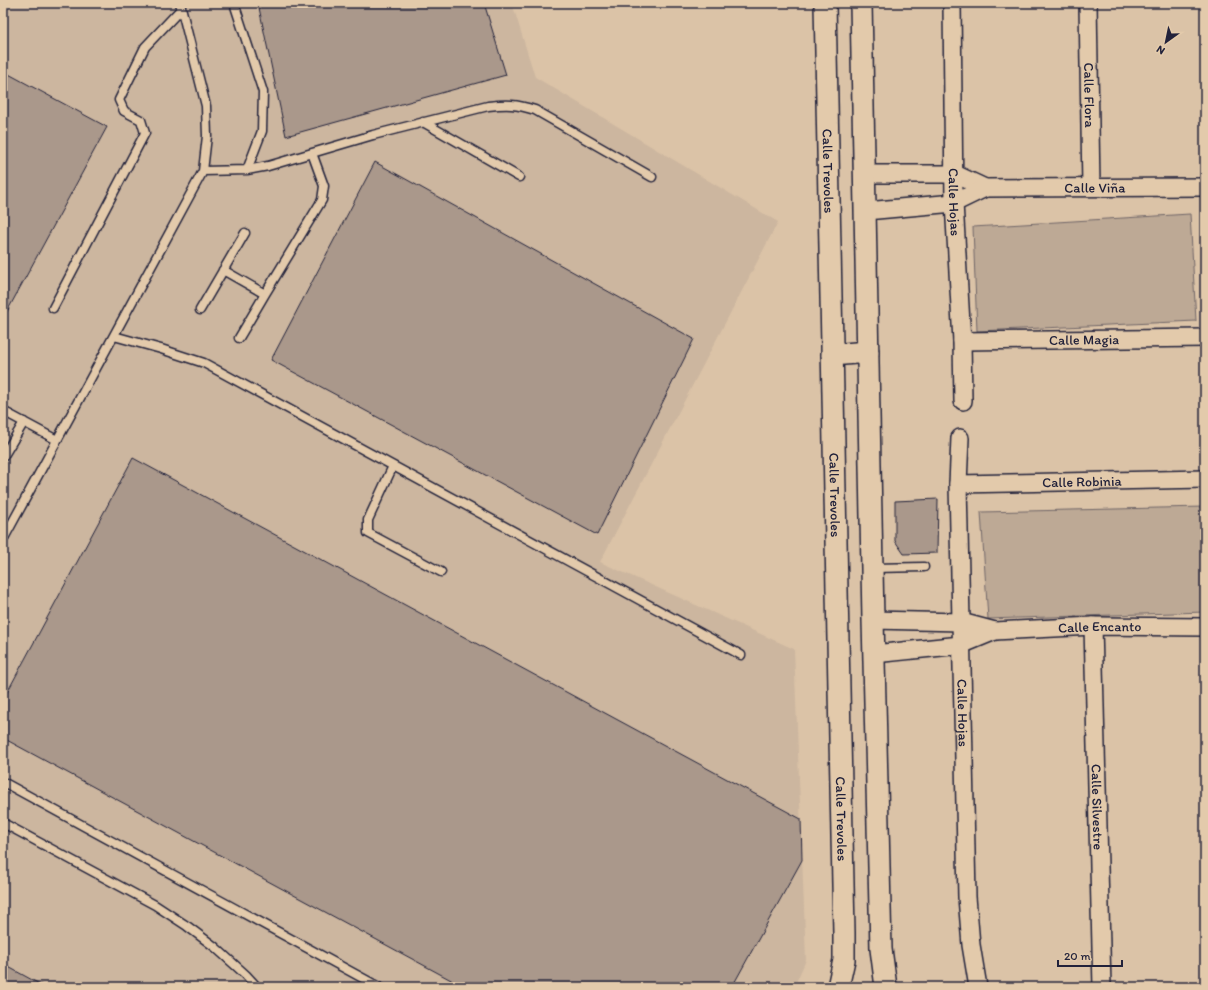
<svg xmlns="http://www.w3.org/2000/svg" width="1208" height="990" font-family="Itim,sans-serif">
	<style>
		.built { fill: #ccb69f }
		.green { fill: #bda995; stroke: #706668 }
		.building { fill: #aa988b; stroke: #22223b }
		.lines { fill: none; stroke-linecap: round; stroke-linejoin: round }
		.service-casing { stroke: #22223b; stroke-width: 11 }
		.minor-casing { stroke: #22223b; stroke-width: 20 }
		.tertiary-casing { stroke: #22223b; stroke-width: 24 }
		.service { stroke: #e3caab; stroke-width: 8 }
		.minor { stroke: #e3caab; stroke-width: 17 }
		.tertiary { stroke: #e3caab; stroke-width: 21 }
		.labels { text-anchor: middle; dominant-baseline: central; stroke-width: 4; stroke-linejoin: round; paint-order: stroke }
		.street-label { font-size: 14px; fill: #22223b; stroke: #e3caab }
	</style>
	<rect width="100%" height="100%" fill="#dbc3a7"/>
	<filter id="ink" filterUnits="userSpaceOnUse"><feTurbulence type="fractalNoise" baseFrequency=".025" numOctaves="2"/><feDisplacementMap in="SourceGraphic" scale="8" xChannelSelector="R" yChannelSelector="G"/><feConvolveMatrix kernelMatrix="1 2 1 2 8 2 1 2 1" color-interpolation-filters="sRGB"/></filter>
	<g filter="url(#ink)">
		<path class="built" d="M3,3H512L535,77L778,222L600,562L794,649L806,960L794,987H3Z"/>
		<path class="green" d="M1190,214L1196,321L977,331L973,227Z
			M1204,507L1205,612L988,619L981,512Z"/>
		<path class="building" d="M258,3H484L506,75L286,136Z
			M3,71L107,127L3,319Z
			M375,162L694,339L597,535L271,360Z
			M133,458L801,819L802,860L732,987H464L3,738V700Z
			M938,499L937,553L904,554L895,541V501Z
			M3,964L45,987H3Z"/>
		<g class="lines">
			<g class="service-casing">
				<path id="service" d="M234,3L263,92L262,131L247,170
					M423,122L519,177
					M203,171L247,170L268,166L373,135L488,106C507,104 516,104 535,110L652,177
					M223,270L265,294
					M53,308L145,133L141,120L124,111L119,100L145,47L181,9
					M200,310L245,233
					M114,336L161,349L204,363L741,655
					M239,338L265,294L322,200L324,186L312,153
					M3,411L57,440
					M3,457L24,422
					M393,466L368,520V533L441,572
					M3,540L203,171L207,136L206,106L180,3
					M873,568L924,567
					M3,782L379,987
					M3,823L155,905L187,926L215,947L246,975L257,987"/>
			</g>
			<g class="minor-casing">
				<g id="minor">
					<path id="s1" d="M952,3L954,203L962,341L963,401"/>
					<path id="s2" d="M1088,3L1091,187"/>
					<path id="s3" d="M865,174H955L985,188L1205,187"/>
					<path d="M866,211L954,203L985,188"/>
					<path id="s4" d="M962,341L1205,338"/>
					<path id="s5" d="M960,438L958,484L967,897L971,945L978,987"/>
					<path id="s6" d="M958,484L1205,479"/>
					<path id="s7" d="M873,620L961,622L995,631L1093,626L1205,627"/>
					<path id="s8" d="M1093,626L1102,987"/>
					<path d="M874,654L961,645L995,631"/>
				</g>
			</g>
			<g class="tertiary-casing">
				<g id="tertiary">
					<path id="s9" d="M825,3L844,933V960L838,987"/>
					<path d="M861,3L873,620L881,949L886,987"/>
					<path d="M832,355L868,352"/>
				</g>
			</g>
			<use href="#service" class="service"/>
			<use href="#minor" class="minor"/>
			<use href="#tertiary" class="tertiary"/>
		</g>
	</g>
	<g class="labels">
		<g class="street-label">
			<text stroke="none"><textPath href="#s2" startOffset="92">Calle Flora</textPath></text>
			<text stroke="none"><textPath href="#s9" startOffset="168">Calle Trevoles</textPath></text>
			<text stroke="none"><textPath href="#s3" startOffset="233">Calle Viña</textPath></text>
			<text stroke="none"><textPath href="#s1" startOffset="199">Calle Hojas</textPath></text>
			<text stroke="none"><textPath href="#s4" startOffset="122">Calle Magia</textPath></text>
			<text stroke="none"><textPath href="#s6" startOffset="124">Calle Robinia</textPath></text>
			<text stroke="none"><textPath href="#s9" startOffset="492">Calle Trevoles</textPath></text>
			<text stroke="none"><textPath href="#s7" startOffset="228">Calle Encanto</textPath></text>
			<text stroke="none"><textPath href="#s5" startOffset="275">Calle Hojas</textPath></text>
			<text stroke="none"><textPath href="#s8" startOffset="181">Calle Silvestre</textPath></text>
			<text stroke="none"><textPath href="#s9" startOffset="816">Calle Trevoles</textPath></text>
		</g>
	</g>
	<rect width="1208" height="990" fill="none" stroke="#e3caab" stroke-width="16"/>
	<rect x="8" y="8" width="1192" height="974" fill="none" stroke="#22223b" stroke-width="1.5" filter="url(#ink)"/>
	<g transform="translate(1166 42) rotate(213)" stroke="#e3caab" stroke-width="3" paint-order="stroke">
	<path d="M0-3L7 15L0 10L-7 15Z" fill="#22223b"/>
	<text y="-6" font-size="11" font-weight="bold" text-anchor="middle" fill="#22223b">N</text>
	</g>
	<path d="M1058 960v6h64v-6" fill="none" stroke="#22223b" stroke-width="2"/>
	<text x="1064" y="960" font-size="12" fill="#22223b" stroke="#e3caab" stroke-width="3" paint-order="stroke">20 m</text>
</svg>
